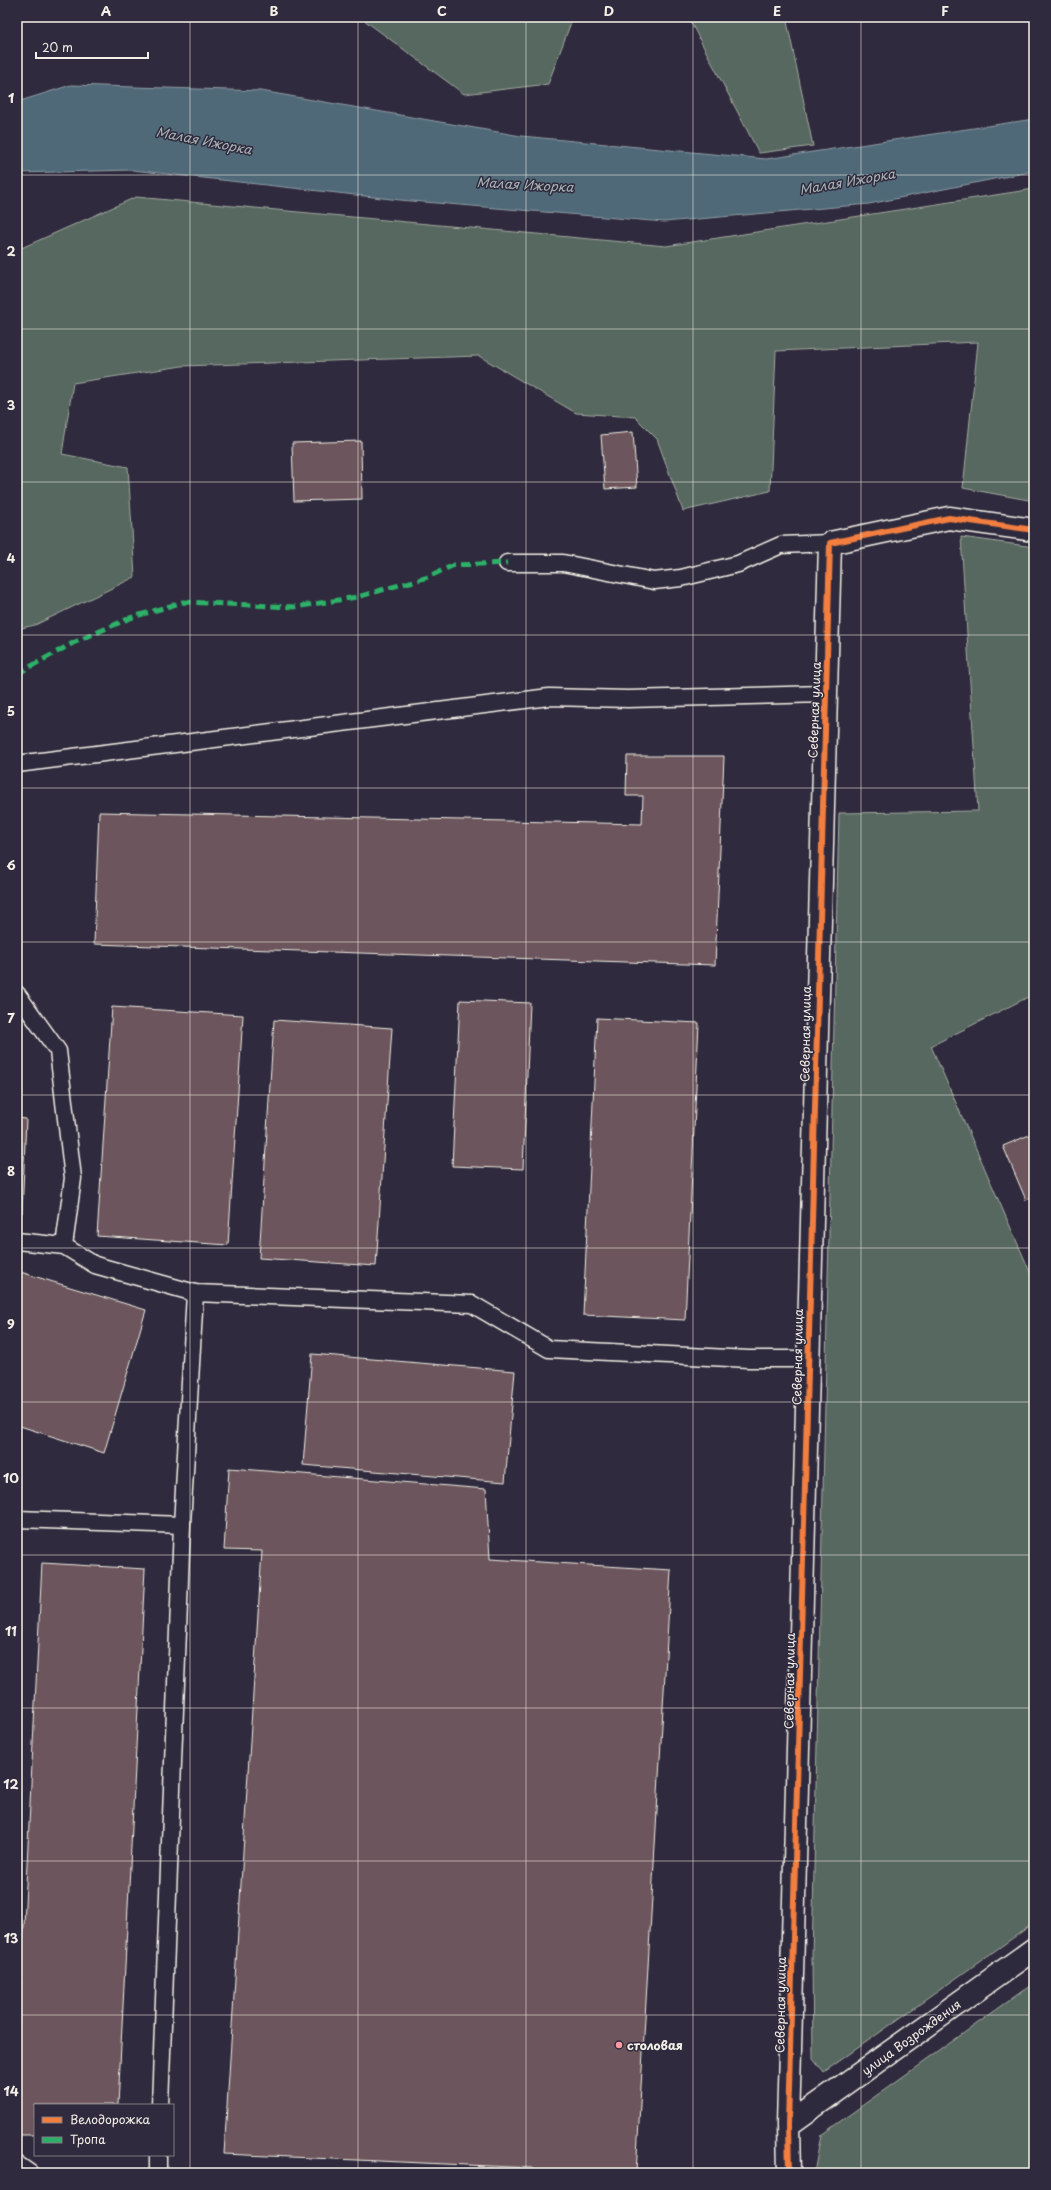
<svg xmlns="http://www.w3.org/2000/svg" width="1051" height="2190" font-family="'Playpen Sans',sans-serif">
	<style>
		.green { fill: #57675f; stroke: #a6aca4 }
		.water { fill: #506979; stroke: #929fa5 }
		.building { fill: #6c555c; stroke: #f4f1e8 }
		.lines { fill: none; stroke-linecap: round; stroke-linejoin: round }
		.lane-casing { stroke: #f4f1e8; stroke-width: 19 }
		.street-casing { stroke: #f4f1e8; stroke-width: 25 }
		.lane { stroke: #2f2a3d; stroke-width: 16 }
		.street { stroke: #2f2a3d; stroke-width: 22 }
		.quiet { stroke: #2db169; stroke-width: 5; stroke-dasharray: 10 5; stroke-linecap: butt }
		.cycleway-casing { stroke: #2f2a3d; stroke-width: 8 }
		.cycleway { stroke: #f27e40; stroke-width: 6 }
		.grid { fill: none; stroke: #f4f1e8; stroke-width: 1; stroke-opacity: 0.55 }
		.poi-dot { fill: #ff9aa2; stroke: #2f2a3d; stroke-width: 1.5 }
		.labels { text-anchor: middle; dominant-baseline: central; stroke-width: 3; stroke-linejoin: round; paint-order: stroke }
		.street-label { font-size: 12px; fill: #f4f1e8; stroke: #2f2a3d }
		.poi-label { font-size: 12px; font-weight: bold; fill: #f4f1e8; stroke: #2f2a3d; text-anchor: start }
		.water-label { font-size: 13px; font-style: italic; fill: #aab4b6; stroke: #2f2a3d }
		.neatline { fill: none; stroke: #f4f1e8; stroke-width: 1.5 }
		.grid-label { font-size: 13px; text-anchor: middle; font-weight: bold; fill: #f4f1e8 }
	</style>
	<rect width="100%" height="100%" fill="#2f2a3d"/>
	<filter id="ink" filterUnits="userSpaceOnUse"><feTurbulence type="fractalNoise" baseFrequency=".025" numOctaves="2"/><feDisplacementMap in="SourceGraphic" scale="8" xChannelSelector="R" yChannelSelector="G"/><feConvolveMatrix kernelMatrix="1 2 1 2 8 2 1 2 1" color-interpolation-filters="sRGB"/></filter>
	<g filter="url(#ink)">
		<path class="green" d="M360,17H573L548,84L464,94Z
			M688,17H786L813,146L759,153Z
			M1034,189V501L963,488L978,342L776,351L770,491L683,511L657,439L635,417L576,413L479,356L182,366L73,383L62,454L128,467L135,577L35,625L17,629V250L136,197L666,246Z
			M961,537L1034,547V994L931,1046L1034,1281V1923L824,2072L813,2058L812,1956L839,813L978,811Z
			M1034,1983V2173H814L821,2135Z"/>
		<path class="water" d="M71,85L261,91L521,136L766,159L1034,119V171L869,204L664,222L400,200L132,170L17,173V102Z"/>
		<path class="building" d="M633,432L637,487L605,489L601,435Z
			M361,441L362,499L294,501L292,443Z
			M627,756H724L715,965L94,944L99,812L642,824L643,796H626Z
			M460,1000L530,1003L523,1169L452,1166Z
			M112,1007L243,1015L228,1245L97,1236Z
			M597,1018L699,1023L685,1320L583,1315Z
			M274,1020L392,1028L376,1266L259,1258Z
			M17,1118L26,1119L22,1213L17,1212Z
			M1034,1133V1197L1026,1200L1003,1146Z
			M17,1271L146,1310L104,1453L17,1425Z
			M312,1354L515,1371L505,1482L303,1465Z
			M229,1468L486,1489L490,1559L671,1570L636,2173H533V2168L224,2154L262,1551L224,1550Z
			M42,1563L145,1569L118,2105H35V2135H17V2066Z"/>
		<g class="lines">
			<g class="lane-casing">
				<path id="lane" d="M507,563H563L654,581L681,578L738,564L781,545L830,543
					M17,764L549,697L628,699L825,694
					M17,994L58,1051L73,1178L64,1246L95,1265L195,1293L472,1304L549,1349L749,1359H808
					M17,1241L64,1246
					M17,1519L182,1525
					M160,2105L182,1525L195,1293
					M17,2164L30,2173
					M158,2173V2155"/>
			</g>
			<g class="street-casing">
				<path id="street" d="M788,2125L1034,1949
					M789,2173L788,2125L830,543L949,518L1034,530"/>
			</g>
			<use href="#lane" class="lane"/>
			<use href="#street" class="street"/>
			<path class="quiet" d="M17,674L73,643L130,618L183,602L295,607L357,597L428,577L454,565L507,563"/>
			<g class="cycleway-casing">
				<path id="cycleway" d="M789,2173L788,2125L830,543L949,518L1034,530"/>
			</g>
			<use href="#cycleway" class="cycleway"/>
		</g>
	</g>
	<path class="grid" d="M190,17V2173M358,17V2173M526,17V2173M693,17V2173M861,17V2173M17,175H1034M17,329H1034M17,482H1034M17,635H1034M17,788H1034M17,942H1034M17,1095H1034M17,1248H1034M17,1402H1034M17,1555H1034M17,1708H1034M17,1861H1034M17,2015H1034"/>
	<circle class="poi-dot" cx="619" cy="2045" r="4"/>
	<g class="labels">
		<g class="street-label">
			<text transform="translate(814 710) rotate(-88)">Северная улица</text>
			<text transform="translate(805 1034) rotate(-89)">Северная улица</text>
			<text transform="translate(797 1357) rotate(-89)">Северная улица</text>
			<text transform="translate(789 1681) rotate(-89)">Северная улица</text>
			<text transform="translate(780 2005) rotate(-89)">Северная улица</text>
			<text transform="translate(911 2037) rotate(-36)">улица Возрождения</text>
		</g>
		<g class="poi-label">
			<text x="627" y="2045">столовая</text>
		</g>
		<g class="water-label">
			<text transform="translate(204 140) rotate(11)">Малая Ижорка</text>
			<text transform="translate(847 181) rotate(-10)">Малая Ижорка</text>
			<text transform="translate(525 184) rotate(3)">Малая Ижорка</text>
		</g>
	</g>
	<rect width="1051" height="2190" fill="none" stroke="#2f2a3d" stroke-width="44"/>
	<rect x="34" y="2104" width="140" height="52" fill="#2f2a3d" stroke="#7e7a81"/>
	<rect x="42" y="2117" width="20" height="6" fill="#f27e40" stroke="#7e7a81"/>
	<text x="70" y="2124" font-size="12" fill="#f4f1e8">Велодорожка</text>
	<rect x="42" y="2137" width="20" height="6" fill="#2db169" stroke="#7e7a81"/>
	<text x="70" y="2144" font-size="12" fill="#f4f1e8">Тропа</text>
	<path d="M36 52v6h112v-6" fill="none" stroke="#f4f1e8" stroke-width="2"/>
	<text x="42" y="52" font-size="12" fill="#f4f1e8" stroke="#2f2a3d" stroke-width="3" paint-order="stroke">20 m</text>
	<rect x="22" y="22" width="1007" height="2146" class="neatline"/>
	<g class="grid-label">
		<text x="106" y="16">A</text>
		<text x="274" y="16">B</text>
		<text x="442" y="16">C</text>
		<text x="609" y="16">D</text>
		<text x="777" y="16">E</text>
		<text x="945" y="16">F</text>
		<text x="11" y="103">1</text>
		<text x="11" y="256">2</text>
		<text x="11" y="410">3</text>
		<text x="11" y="563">4</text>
		<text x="11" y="716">5</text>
		<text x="11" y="870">6</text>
		<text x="11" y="1023">7</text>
		<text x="11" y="1176">8</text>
		<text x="11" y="1329">9</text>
		<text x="11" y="1483">10</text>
		<text x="11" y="1636">11</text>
		<text x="11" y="1789">12</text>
		<text x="11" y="1943">13</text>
		<text x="11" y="2096">14</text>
	</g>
</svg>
